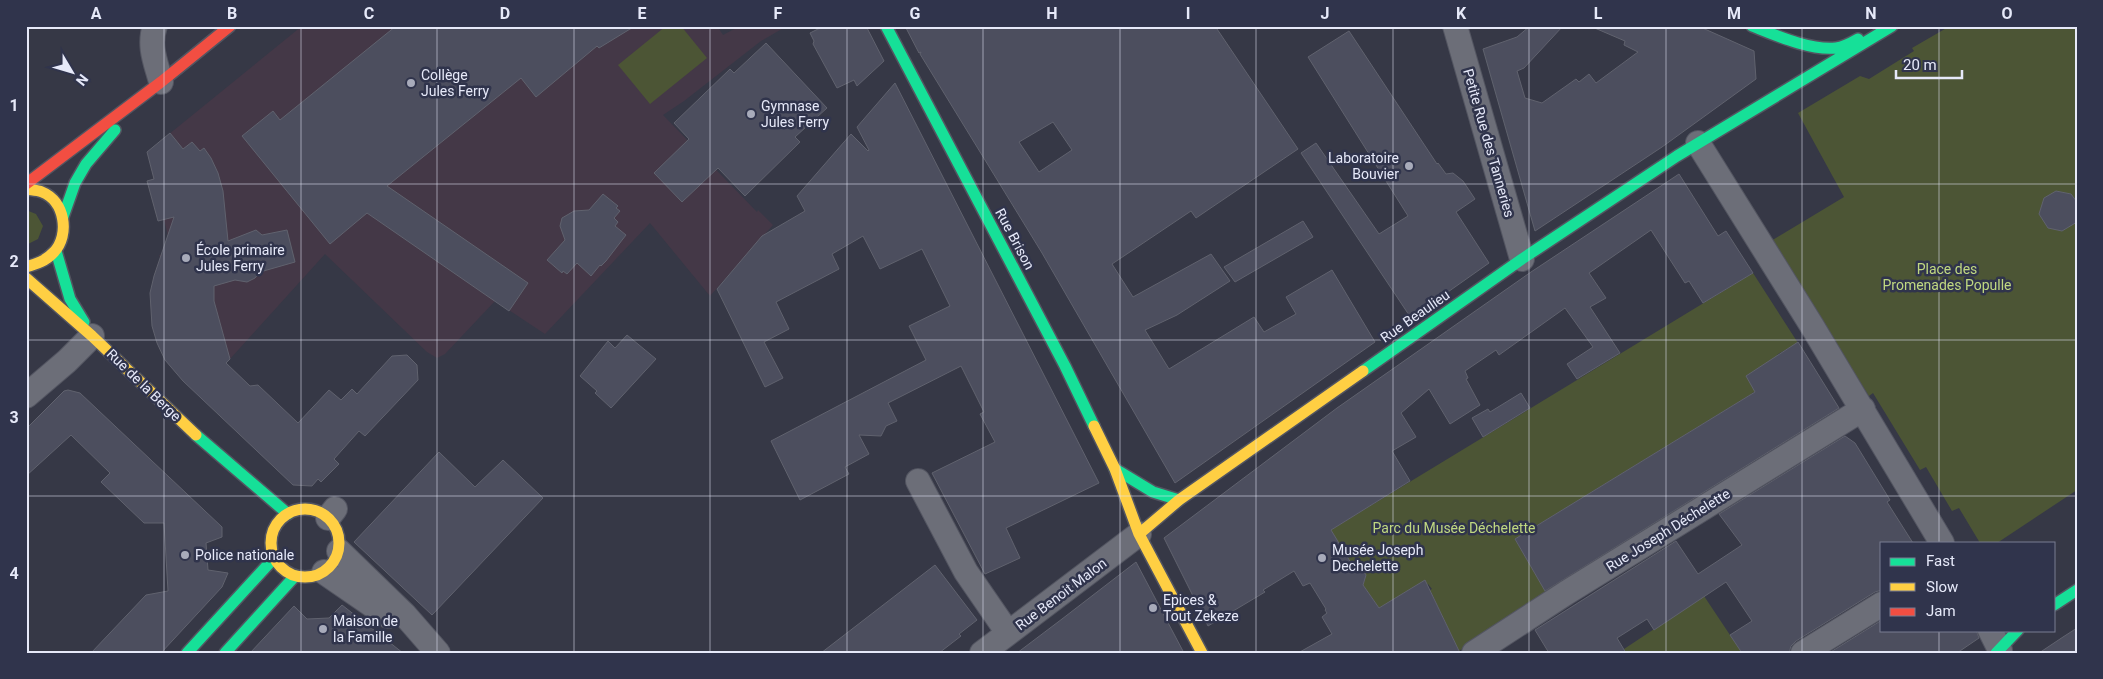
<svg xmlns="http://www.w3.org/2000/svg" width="2103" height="679" font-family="Roboto,sans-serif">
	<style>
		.education { fill: #443847 }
		.green { fill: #4c5535 }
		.building { fill: #4c4e5e; stroke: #60626e; fill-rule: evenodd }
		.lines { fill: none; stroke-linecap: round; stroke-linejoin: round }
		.street-casing { stroke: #535561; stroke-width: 26 }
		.fast-casing { stroke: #535561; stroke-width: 14 }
		.slow-casing { stroke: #535561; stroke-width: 14 }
		.jam-casing { stroke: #535561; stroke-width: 14 }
		.street { stroke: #6c6e78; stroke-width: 24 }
		.fast { stroke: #16e098; stroke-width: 11 }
		.slow { stroke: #ffcf43; stroke-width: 11 }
		.jam { stroke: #f24e42; stroke-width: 11 }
		.grid { fill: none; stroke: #e6e9f9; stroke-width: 1; stroke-opacity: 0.55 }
		.poi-dot { fill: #a8abba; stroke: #30344c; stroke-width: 2 }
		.labels { text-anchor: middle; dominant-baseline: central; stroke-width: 5; stroke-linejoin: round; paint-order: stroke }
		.poi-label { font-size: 14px; fill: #e6e9f9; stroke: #30344c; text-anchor: start }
		.street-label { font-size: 14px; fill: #e6e9f9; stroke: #30344c }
		.park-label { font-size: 14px; fill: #c0d881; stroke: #30344c }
		.neatline { fill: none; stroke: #e6e9f9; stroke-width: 2 }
		.grid-label { font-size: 16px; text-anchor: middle; font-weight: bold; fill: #e6e9f9 }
	</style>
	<rect width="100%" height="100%" fill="#363846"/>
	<path class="education" d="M302,26H578L599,48L635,26H717L723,35L740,26H787L761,41L684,101L663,115L757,212L758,210L773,225L710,296L650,223L545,334L495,301L445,354L437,358L427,352L325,254L230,359L187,379L184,382L166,361L153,330L157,329L156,323H152L150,296L154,276L158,263L164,266L159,255L172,252L164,220L158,221L147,181L154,179L147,152Z"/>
	<path class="green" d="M666,26H681L707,58L650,104L618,65Z
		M1950,26H2077V490L1997,543H1980L1959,508L1952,511L1926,467L1920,470L1873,393L1869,396L1771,241L1844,197L1798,113L1860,76L1869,79L1914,51L1912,48Z
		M26,210L36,214L43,226L38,239L26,245Z
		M1753,273L1798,343L1778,354L1755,391L1750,395L1515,539L1547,594L1459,651L1430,590L1432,589L1428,584L1421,583L1379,608L1363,585L1366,575L1359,564L1351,563L1329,531Z
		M1704,596L1742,653H1618Z"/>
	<path class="building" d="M396,26H635L599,48L597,46L536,97L521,78L387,186L528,283L509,311L367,213L330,244L242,136L273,111L280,120Z
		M824,26H866L884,61L857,86L854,80L837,88L813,44L814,41L810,33Z
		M905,26H1215L1298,149L1196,218L1191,211L1112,264L1133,297L1211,254L1230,281L1177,315L1145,330L1169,369L1254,317L1264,332L1296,314L1286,297L1332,270L1375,342L1175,483L1042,253L920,54L921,52L919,53ZM1053,122L1072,150L1039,172L1019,142Z
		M1530,26H1563L1524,68L1517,71L1525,98L1542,103L1576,79L1579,82L1589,74L1596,83L1638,52L1624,45L1625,41L1590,26H1698L1754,51L1756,79L1662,147L1535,231L1483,49L1517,37Z
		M1349,31L1437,164L1438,163L1446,174L1453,173L1463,181L1475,199L1456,212L1489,263L1411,318L1301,153L1316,143L1379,234L1408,216L1308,57Z
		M766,43L827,108L795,137L800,142L745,196L718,168L682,202L654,173L689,139L674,123L730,69L734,73Z
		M895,83L1099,483L1006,528L1020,558L985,574L932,473L995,442L980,414L984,412L961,366L888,403L897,421L886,426L881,436L859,435L869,454L845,467L849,474L800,500L771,441L926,360L909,326L950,306L922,249L880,269L863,236L832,254L839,269L776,302L789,329L764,342L783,378L765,387L717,289L762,236L805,211L797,196L851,134L868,151L869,150L857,127Z
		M170,133L183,149L192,142L200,151L204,148L211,158L218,173L223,191L228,241L256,230L262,235L287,230L295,262L260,272L255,278L247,282L235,280L214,286V301L230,359L226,363L250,386L258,385L298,423L329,390L341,400L352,389L357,394L392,356L407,355L417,365L418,380L365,436L359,431L334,459L339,464L321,482L318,479L312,486L293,485L183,381L165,360L157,343L152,326L150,293L154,276L174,217L158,221L147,181L154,179L147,152Z
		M1679,174L1718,236L1726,231L1753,273L1703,303L1689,281L1685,283L1651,230L1589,273L1606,298L1590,307L1620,353L1577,379L1567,364L1593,347L1565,308L1499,355L1496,350L1465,371L1468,378L1466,379L1480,405L1450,424L1429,389L1401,413L1416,437L1392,451L1410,481L1331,530L1351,563L1359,564L1366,575L1363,585L1379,608L1425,580L1460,653H1298L1332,634L1322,617L1327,613L1325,610L1326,609L1310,583L1303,586L1294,571L1263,590L1265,592L1208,626L1164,538L1337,408L1531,272Z
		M2056,191L2071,194L2077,202V222L2062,231L2048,228L2039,214L2044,198Z
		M603,194L618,206L616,208L620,211L614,218L618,222L615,226L626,235L606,261L601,266L600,265L591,276L577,263L567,274L563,271L562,273L547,260L565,240L560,226L562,218L574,211L589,210Z
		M1303,221L1313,237L1235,282L1224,267Z
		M627,335L656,359L611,408L595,393L597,391L580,376L608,341L615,348Z
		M1798,342L1839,408L1545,591L1515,539L1755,392L1746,376Z
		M68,390L80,393L222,527V537L206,543L208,570L228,573L222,587L161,653H91L146,595L168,591L164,523H144L101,482L110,473L71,435L26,476V429L64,391Z
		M1521,393L1530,408L1483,437L1472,418L1488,409L1490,412Z
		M1845,436L1855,443L1890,500L1887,502L1913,543H1882V590L1875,592L1796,641L1791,646L1789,653H1742L1730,635L1752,621L1726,582L1654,630L1647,619L1617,638L1626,653H1549L1535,630L1676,541L1698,574L1742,545L1719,514Z
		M439,452L475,487L503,460L543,498L432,615L354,542Z
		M1136,562L1184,653H1017L1062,619Z
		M935,565L977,620L959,634L961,636L939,653H821Z
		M342,605L403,653H250L294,606L307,619L329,618Z
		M1882,620V630H1976L1979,638L1957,653H1829Z
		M2077,628V653H2039L2063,637Z"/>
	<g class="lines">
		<g class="street-casing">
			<path id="street" d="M155,26C148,46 156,63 161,82
				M1455,26L1522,259
				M1698,143L1812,326L1942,543
				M26,396L67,361L92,336
				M918,481L966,572L1008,633
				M328,518L335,509
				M339,551L404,614L438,653
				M324,572L388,616
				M1990,630L2000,650
				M982,653L1139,534
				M1474,653L1566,593L1863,409
				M1803,653L1882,604"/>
		</g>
		<g class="fast-casing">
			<path id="fast" d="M886,26L1065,366L1094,426
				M1752,26C1775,35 1811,51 1836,48C1844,47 1851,43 1858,39
				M63,217L75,183L86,164L115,130
				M56,251L70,299L84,322
				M1363,371L1522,259L1677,156L1892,26
				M196,435L288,514
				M1115,469L1153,492L1179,500
				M2054,605L2077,590
				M187,653L274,558
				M225,653L295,576
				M1996,653L2018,630"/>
		</g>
		<g class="slow-casing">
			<path id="slow" d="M26,189C31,190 37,190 42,192C65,201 70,235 54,252C46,261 36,264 26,267
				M26,278L92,336L196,435
				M1094,426L1115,469L1139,534L1202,653
				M271 543a34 34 0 1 1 68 0a34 34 0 1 1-68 0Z
				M1139,534L1179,500L1363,371"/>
		</g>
		<g class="jam-casing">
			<path id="jam" d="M26,184L161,82L230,26"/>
		</g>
		<use href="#street" class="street"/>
		<use href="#fast" class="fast"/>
		<use href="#slow" class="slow"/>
		<use href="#jam" class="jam"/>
	</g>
	<path class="grid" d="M164,26V653M301,26V653M437,26V653M574,26V653M710,26V653M847,26V653M983,26V653M1120,26V653M1256,26V653M1393,26V653M1529,26V653M1666,26V653M1802,26V653M1939,26V543M26,184H2077M26,340H2077M26,496H2077M1939,630V653"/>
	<g class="poi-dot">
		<circle cx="411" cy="83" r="5"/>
		<circle cx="751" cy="114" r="5"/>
		<circle cx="1409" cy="166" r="5"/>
		<circle cx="186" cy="258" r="5"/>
		<circle cx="185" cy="555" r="5"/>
		<circle cx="1322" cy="558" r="5"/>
		<circle cx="1153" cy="608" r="5"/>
		<circle cx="323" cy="629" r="5"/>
	</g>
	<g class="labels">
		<g class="poi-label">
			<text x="421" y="75">Collège<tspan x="421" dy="16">Jules Ferry</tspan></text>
			<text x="761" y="106">Gymnase<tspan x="761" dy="16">Jules Ferry</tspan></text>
			<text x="1399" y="158" text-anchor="end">Laboratoire<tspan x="1399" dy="16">Bouvier</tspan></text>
			<text x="196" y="250">École primaire<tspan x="196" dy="16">Jules Ferry</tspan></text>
			<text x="1332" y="550">Musée Joseph<tspan x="1332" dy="16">Dechelette</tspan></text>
			<text x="195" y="555">Police nationale</text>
			<text x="1163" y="600">Epices &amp;<tspan x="1163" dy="16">Tout Zekeze</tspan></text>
			<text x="333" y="621">Maison de<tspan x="333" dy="16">la Famille</tspan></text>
		</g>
		<g class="street-label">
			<text transform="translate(1489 143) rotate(74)">Petite Rue des Tanneries</text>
			<text transform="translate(1015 239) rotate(62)">Rue Brison</text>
			<text transform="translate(1415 316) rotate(-35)">Rue Beaulieu</text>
			<text transform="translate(144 385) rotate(44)">Rue de la Berge</text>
			<text transform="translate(1668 530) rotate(-32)">Rue Joseph Déchelette</text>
			<text transform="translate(1061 594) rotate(-37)">Rue Benoit Malon</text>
		</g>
		<g class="park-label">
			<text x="1947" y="269">Place des<tspan x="1947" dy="16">Promenades Populle</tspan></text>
			<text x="1454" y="528">Parc du Musée Déchelette</text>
		</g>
	</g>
	<rect width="2103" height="679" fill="none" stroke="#30344c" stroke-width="55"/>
	<rect x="1880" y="542" width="175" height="90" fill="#30344c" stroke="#797c91"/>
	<rect x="1890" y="558" width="25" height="8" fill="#16e098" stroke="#797c91"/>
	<text x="1926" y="566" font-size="15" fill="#e6e9f9">Fast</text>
	<rect x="1890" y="583" width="25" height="8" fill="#ffcf43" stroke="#797c91"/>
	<text x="1926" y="592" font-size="15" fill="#e6e9f9">Slow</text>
	<rect x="1890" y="608" width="25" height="8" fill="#f24e42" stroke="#797c91"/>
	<text x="1926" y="616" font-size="15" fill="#e6e9f9">Jam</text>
	<g transform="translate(72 72) rotate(128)" stroke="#30344c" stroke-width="4" paint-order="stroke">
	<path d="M0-4L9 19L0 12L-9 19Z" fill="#e6e9f9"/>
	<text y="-8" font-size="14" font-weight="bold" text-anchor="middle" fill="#e6e9f9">N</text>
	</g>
	<path d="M1896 70v8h66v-8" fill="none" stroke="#e6e9f9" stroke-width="2.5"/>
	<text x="1903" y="70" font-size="15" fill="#e6e9f9" stroke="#30344c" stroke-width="4" paint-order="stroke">20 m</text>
	<rect x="28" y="28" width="2048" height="624" class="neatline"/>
	<g class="grid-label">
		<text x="96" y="19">A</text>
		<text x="232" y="19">B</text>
		<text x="369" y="19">C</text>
		<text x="505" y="19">D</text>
		<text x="642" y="19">E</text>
		<text x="778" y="19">F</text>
		<text x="915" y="19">G</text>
		<text x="1052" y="19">H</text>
		<text x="1188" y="19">I</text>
		<text x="1325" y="19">J</text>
		<text x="1461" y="19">K</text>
		<text x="1598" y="19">L</text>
		<text x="1734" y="19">M</text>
		<text x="1871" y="19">N</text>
		<text x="2007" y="19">O</text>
		<text x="14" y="111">1</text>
		<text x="14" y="267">2</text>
		<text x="14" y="423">3</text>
		<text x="14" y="579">4</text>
	</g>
</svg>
